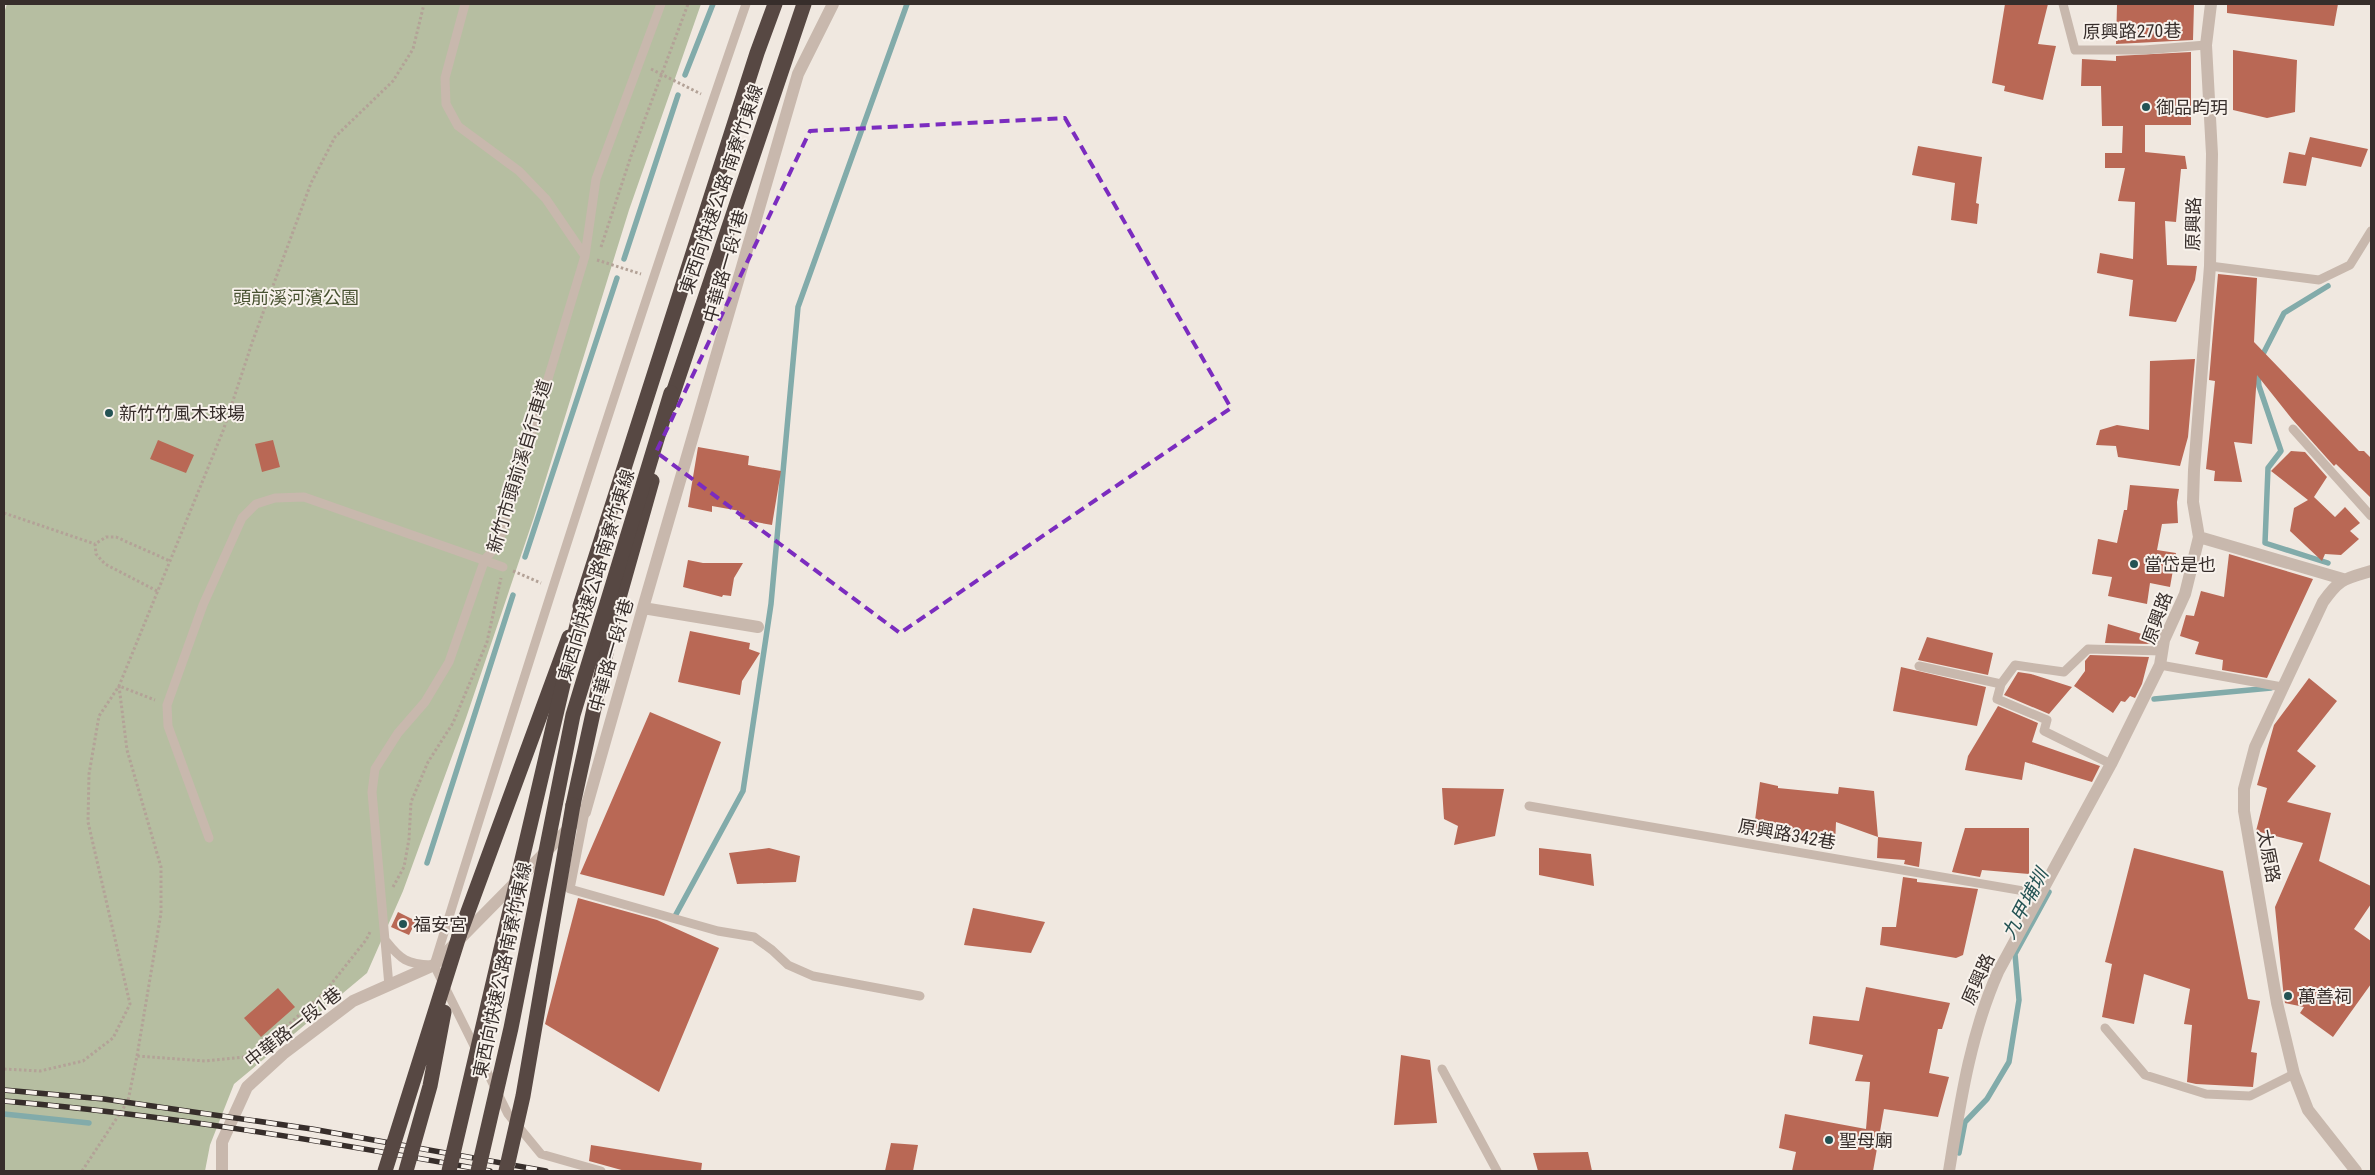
<svg xmlns="http://www.w3.org/2000/svg" width="2375" height="1175" font-family="'Roboto Condensed','Noto Sans TC',sans-serif">
	<style>
		.green { fill: #b6bea1 }
		.lines { fill: none; stroke-linecap: round; stroke-linejoin: round }
		.stream { stroke: #82abaa; stroke-width: 5.5 }
		.building { fill: #b96855 }
		.path { stroke: #b3a297; stroke-width: 3; stroke-dasharray: 2.5 2.5; stroke-linecap: butt }
		.lane { stroke: #c8b8ad; stroke-width: 9 }
		.street { stroke: #c8b8ad; stroke-width: 12 }
		.highway { stroke: #574843; stroke-width: 15 }
		.rail-casing { stroke: #372e2b; stroke-width: 5.5 }
		.rail { stroke: #f8f2ec; stroke-width: 4; stroke-dasharray: 11; stroke-linecap: butt }
		.highway-bridge { stroke: #574843; stroke-width: 15 }
		.marked { fill: none; stroke: #7b2cbf; stroke-width: 4; stroke-dasharray: 10 6; stroke-linejoin: round }
		.poi-dot { fill: #245354; stroke: #f8f2ec; stroke-width: 2 }
		.labels { text-anchor: middle; dominant-baseline: central; stroke-width: 4; stroke-linejoin: round; paint-order: stroke }
		.street-label { font-size: 18px; fill: #372e2b; stroke: #f8f2ec }
		.poi-label { font-size: 18px; fill: #372e2b; stroke: #f8f2ec; text-anchor: start }
		.park-label { font-size: 18px; fill: #485231; stroke: #f8f2ec }
		.water-label { font-size: 19px; font-style: italic; fill: #245354; stroke: #f8f2ec }
	</style>
	<rect width="100%" height="100%" fill="#f0e8e0"/>
	<path class="green" d="M7,4H701L629,210L534,517L466,718L403,891L367,973L234,1084L210,1145L205,1171H4V13Z"/>
	<g class="lines">
		<path class="stream" d="M685,75L713,4
			M624,259L678,95
			M2261,358L2284,313L2328,286
			M2257,369L2259,386L2281,451L2268,468L2265,543L2328,563
			M525,557L617,278
			M2154,699L2271,688
			M427,863L513,595
			M674,918L743,791L771,604L798,307L907,4
			M4,1114L89,1123
			M1959,1153L1965,1122L1987,1099L2009,1062L2019,1000L2015,954L2049,892"/>
	</g>
	<path class="building" d="M2005,4H2048L2038,44L2056,46L2043,100L2004,91L2005,86L1992,83Z
		M2194,4L2193,40L2116,44L2117,5Z
		M2227,4H2338L2334,26L2227,13Z
		M2233,50L2297,60L2295,112L2267,118L2233,110Z
		M2191,52V125H2145V152L2185,156L2187,169H2181L2176,222L2165,221L2167,265L2197,266L2195,280L2176,322L2129,316L2133,280L2097,273L2100,253L2133,259L2135,202L2118,201L2125,168H2105V153H2122L2123,126H2102L2101,86H2081L2082,59L2116,61V56Z
		M2310,137L2368,149L2361,167L2312,157L2306,186L2283,183L2289,152L2305,155Z
		M1918,146L1982,157L1976,203L1979,204L1977,224L1951,220L1955,183L1912,175Z
		M2218,274L2257,278L2254,342L2359,451H2364L2371,458V498L2336,464L2334,466L2292,419L2257,375L2252,444L2234,442L2242,482L2214,481L2215,471L2206,469L2215,381L2209,380Z
		M2195,359L2188,437L2180,466L2118,457L2116,446L2096,445L2100,430L2117,425L2149,430L2150,361Z
		M158,440L194,455L186,473L150,459Z
		M273,440L280,467L262,472L255,444Z
		M698,447L749,456L748,465L781,471L772,525L740,519V511L712,506V512L688,507Z
		M2291,451L2305,452L2327,477L2314,497L2335,517L2345,507L2360,523L2350,531L2359,539L2341,555L2325,554L2322,561L2290,531L2294,508L2308,500L2271,471Z
		M2130,485L2179,489L2177,502L2178,523L2162,524L2157,550L2176,553L2170,587L2150,583L2147,604L2108,596L2112,577L2092,574L2098,539L2117,543L2124,510H2127Z
		M2229,554L2313,579L2267,678L2222,670L2223,660L2195,654L2199,642L2180,636L2186,615L2194,616L2201,591L2224,597Z
		M688,560L703,563H743L734,578L731,596L723,595L722,597L683,587Z
		M2108,624L2152,637L2151,644L2105,643Z
		M690,631L750,643L749,649L760,653L742,681L740,695L678,682Z
		M1927,637L1993,653L1988,675L1918,660Z
		M2090,655L2149,657L2142,684L2135,698L2130,696L2125,702L2121,701L2113,713L2074,686L2085,671V661Z
		M1901,667L1986,687L1977,726L1893,711Z
		M2018,672L2031,674L2072,687L2049,714L2004,695Z
		M2309,678L2337,701L2297,751L2316,766L2287,802L2331,813L2319,861L2371,886V904L2354,929L2371,941V984L2333,1037L2300,1013L2304,1007L2285,1003L2283,989L2275,907L2303,843L2256,831L2267,788L2257,785L2274,725Z
		M1998,706L2038,723L2032,742L2100,766L2092,782L2025,762L2022,780L1965,770L1968,756Z
		M650,712L721,742L664,896L580,874Z
		M1760,782L1778,786V788L1838,794L1839,787L1874,791L1878,837L1836,822L1835,846L1772,827L1771,832L1754,828Z
		M1442,788L1504,789L1495,836L1454,845L1458,826L1444,819Z
		M1965,828H2029V874L1982,870L1980,877L1952,872Z
		M1878,837L1922,842L1919,867L1904,864L1905,860L1877,858Z
		M769,848L800,856L796,882L737,884L729,853Z
		M1539,848L1591,854L1594,886L1539,875Z
		M2134,848L2223,871L2248,999L2260,1001L2251,1052L2257,1053L2253,1087L2196,1084L2187,1082L2192,1025L2184,1024L2190,989L2144,974L2134,1024L2102,1017L2112,964L2105,962Z
		M1903,877L1917,879V882L1978,889L1963,955L1956,958L1880,945L1882,927H1896Z
		M578,898L657,920L719,948L659,1092L545,1024Z
		M973,908L1045,922L1031,953L964,945Z
		M398,912L416,921L409,935L391,927Z
		M1866,987L1950,1003L1942,1029H1938L1929,1073L1949,1077L1938,1117L1884,1109L1873,1171H1792L1796,1152L1779,1148L1785,1114L1866,1129L1870,1082L1855,1081L1863,1055L1809,1044L1813,1016L1859,1021Z
		M278,988L295,1007L261,1037L244,1018Z
		M1401,1055L1430,1060L1437,1123L1394,1125Z
		M891,1143L918,1145L913,1171H885Z
		M591,1145L702,1163L701,1171H625L589,1161Z
		M1588,1152L1592,1171H1538L1533,1153Z"/>
	<g class="lines">
		<path class="path" d="M651,69L701,94
			M601,247L631,156L688,4
			M597,260L641,274
			M4,513L95,544
			M513,571L541,583
			M157,591L105,564L96,554L95,544L106,537H116L170,561
			M393,887L404,867L409,839L411,802L428,762L453,723L487,642L501,578
			M137,1056L161,913V867L127,750L119,686L155,700
			M4,1069L40,1071L83,1061L113,1038L130,1004L88,822L89,774L99,716L119,686L223,431L253,340L311,183L335,137L393,81L413,49L424,4
			M82,1171L128,1101L137,1056L205,1061L253,1056L324,993L366,940L371,930"/>
		<path class="lane" d="M465,4L445,78L446,104L458,126L519,171L546,199L585,256
			M2063,4L2075,50H2144L2206,45
			M2210,266L2319,280L2350,265L2371,231
			M2293,429L2371,516
			M2160,665L2282,687
			M1919,666L2001,684L1997,699L2047,720L2044,731L2111,764
			M2001,684L2015,665L2064,672L2088,649L2162,651
			M1529,806L2041,894
			M585,812L570,889L718,931L754,937L772,950L788,965L813,976L920,996
			M209,838L168,726L167,705L203,605L242,518L256,504L275,498L304,497L503,567
			M386,941C401,960 407,964 431,965
			M389,986L372,792L375,769L398,733L425,702L449,662L485,559L498,545L585,256L596,179L661,4
			M2105,1028L2145,1075L2206,1094L2250,1096L2294,1074
			M1442,1069L1497,1171
			M601,1171L541,1154L508,1114L434,965C534,643 636,322 746,4"/>
		<path class="street" d="M2199,537L2343,579
			M643,608L758,627
			M222,1171V1142L247,1087L283,1054L353,1001L434,965L585,812L643,608L798,74L833,4
			M1949,1171C1960,1104 1970,1035 1998,972L2111,764L2160,665L2164,640L2185,594L2199,537L2193,502L2194,470L2210,266L2212,154L2206,45L2211,4
			M2356,1171L2308,1110L2294,1074L2277,1003L2244,811V789L2255,747L2323,602C2340,578 2344,579 2371,571"/>
		<path class="highway" d="M669,405L804,4
			M580,606L757,53L775,4
			M573,805L615,612L652,481
			M459,936L569,637"/>
		<g class="rail-casing">
			<path id="rail" d="M4,1090L104,1099L312,1129L546,1171
				M4,1101C168,1115 328,1142 490,1171"/>
		</g>
		<use href="#rail" class="rail"/>
		<path class="highway-bridge" d="M385,1171L459,936
			M406,1171L430,1086L444,1012
			M449,1171L584,595
			M478,1171L511,1028L573,715L671,393
			M506,1171L523,1096L573,805"/>
	</g>
	<path class="marked" d="M1065,118L1231,408L900,633L656,452L810,131Z"/>
	<g class="poi-dot">
		<circle cx="2146" cy="107" r="5"/>
		<circle cx="109" cy="413" r="5"/>
		<circle cx="2134" cy="564" r="5"/>
		<circle cx="403" cy="924" r="5"/>
		<circle cx="2288" cy="996" r="5"/>
		<circle cx="1829" cy="1140" r="5"/>
	</g>
	<g class="labels">
		<g class="street-label">
			<text transform="translate(2132 31) rotate(-1)">原興路270巷</text>
			<text transform="translate(721 189) rotate(-71)">東西向快速公路 南寮竹東線</text>
			<text transform="translate(2193 224) rotate(-89)">原興路</text>
			<text transform="translate(725 266) rotate(-74)">中華路一段1巷</text>
			<text transform="translate(519 466) rotate(-73)">新竹市頭前溪自行車道</text>
			<text transform="translate(596 575) rotate(-73)">東西向快速公路 南寮竹東線</text>
			<text transform="translate(2157 618) rotate(-70)">原興路</text>
			<text transform="translate(611 655) rotate(-74)">中華路一段1巷</text>
			<text transform="translate(1787 834) rotate(10)">原興路342巷</text>
			<text transform="translate(2269 856) rotate(79)">太原路</text>
			<text transform="translate(502 970) rotate(-78)">東西向快速公路 南寮竹東線</text>
			<text transform="translate(1978 979) rotate(-66)">原興路</text>
			<text transform="translate(293 1027) rotate(-38)">中華路一段1巷</text>
		</g>
		<g class="poi-label">
			<text x="2156" y="107">御品昀玥</text>
			<text x="119" y="413">新竹竹風木球場</text>
			<text x="2144" y="564">當岱是也</text>
			<text x="413" y="924">福安宮</text>
			<text x="2298" y="996">萬善祠</text>
			<text x="1839" y="1140">聖母廟</text>
		</g>
		<g class="park-label">
			<text x="296" y="297">頭前溪河濱公園</text>
		</g>
		<g class="water-label">
			<text transform="translate(2025 904) rotate(-62)">九甲埔圳</text>
		</g>
	</g>
	<rect width="2375" height="1175" fill="none" stroke="#372e2b" stroke-width="10"/>
</svg>
